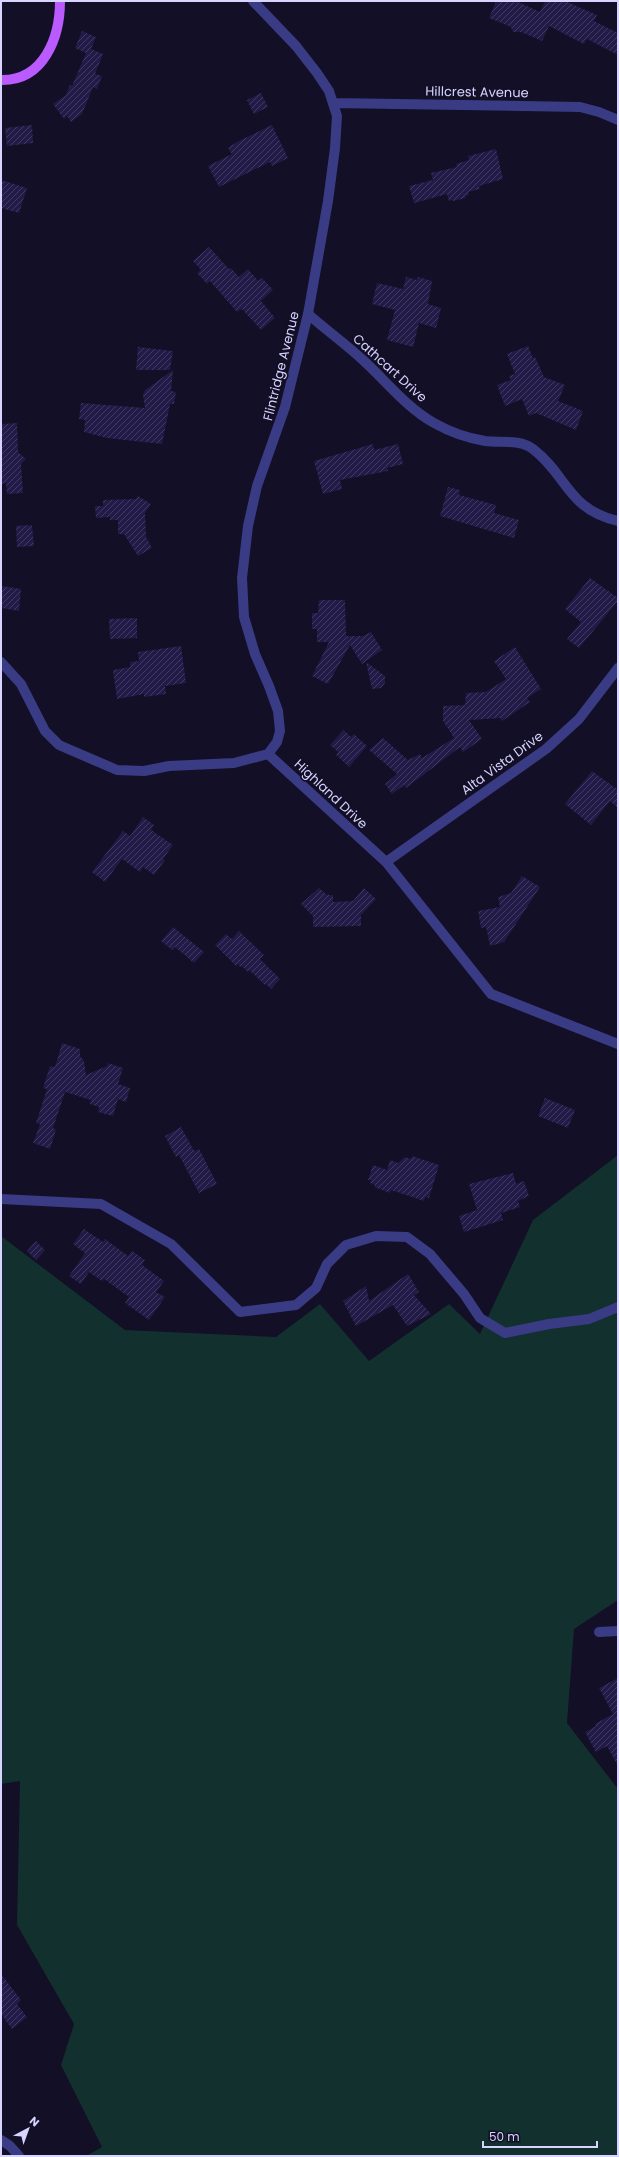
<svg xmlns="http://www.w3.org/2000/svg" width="619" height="2157" font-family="Poppins,sans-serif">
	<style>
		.green { fill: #12302e }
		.building { fill: url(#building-hatch) }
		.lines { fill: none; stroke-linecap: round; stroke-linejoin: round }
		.minor { stroke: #3a3b85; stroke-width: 10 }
		.major { stroke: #b95bff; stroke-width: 10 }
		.labels { text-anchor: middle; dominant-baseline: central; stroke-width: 3.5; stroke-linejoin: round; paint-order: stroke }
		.street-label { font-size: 13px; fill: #d7d4ff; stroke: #120f26 }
	</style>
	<defs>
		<pattern id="building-hatch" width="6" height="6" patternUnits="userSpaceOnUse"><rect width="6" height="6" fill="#221b47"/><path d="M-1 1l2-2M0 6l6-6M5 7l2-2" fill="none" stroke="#413b63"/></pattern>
	</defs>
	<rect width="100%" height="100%" fill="#120f26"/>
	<path class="green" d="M618,1155V1600L574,1629L567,1723L618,1789V2156H86L102,2147L61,2065L74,2024L17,1925L20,1781L1,1784V1236L125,1330L276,1337L320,1304L369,1361L449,1304L480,1334L533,1220Z"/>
	<path class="building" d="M496,1H516L540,12L545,1H565L597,15L594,21L618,33V55L587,39L584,44L549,26L542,41L521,32H513L511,27L489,18Z
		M82,31L96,37L91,49L103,54L95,74L102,76L97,89L93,87L82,114L71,122L67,116L64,119L53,104L66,95L70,85L72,86L86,53L75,48Z
		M261,93L268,107L254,114L247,100Z
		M32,125L33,143L7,146L5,128Z
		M272,125L288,158L272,166L270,162L219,187L208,166L232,154L228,148L237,142Z
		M496,149L503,179L479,186L480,189L468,192L469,195L465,196L466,198L453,201V200L449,201L447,194L414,203L409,186L433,180L431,173L457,167L456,164L469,160L468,156Z
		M1,180L27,188L19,213L1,208Z
		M209,247L229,269L231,268L239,277L248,269L258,281L262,278L273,290L261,301L275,318L261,330L242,309L237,312L210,281L207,284L197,273L201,270L193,261Z
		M406,277L417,280L418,277L432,281L428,304L441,308L436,328L419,323L413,347L387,340L395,310L372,304L377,283L403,289Z
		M528,346L533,358L535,357L544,377L565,385L558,401L583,411L576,430L536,413L529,416L522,399L505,406L497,385L511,380L509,376L515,374L507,354Z
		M138,347L173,351L170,370H136Z
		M173,370L171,391L176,392L174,404H170L162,444L107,438L84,432L85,420L79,419L81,403L145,408L143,395L145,390Z
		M17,423L18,452L26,459L21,464L23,493L7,494L6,483L1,484L2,424Z
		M373,444L374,450L398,444L403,464L387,468L388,471L340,480L342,489L323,494L314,461Z
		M448,487L460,490L459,495L496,505L494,513L519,520L514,538L440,516Z
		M138,496L151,504L145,513L146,537L152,548L138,556L124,534H118V520H110V517L96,518L95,506H103V500L136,499Z
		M32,525L34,546L17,547L16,526Z
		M590,578L618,598V601L579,648L567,639L581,622L565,609Z
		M2,586L21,589L19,611L1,608Z
		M319,600H345L346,636H363L371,632L382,650L362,664L350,645L328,684L312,676L329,642H317V629H312V613H318Z
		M137,618V638L110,639L109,619Z
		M181,646L186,683L165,686L166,694L144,697V694L117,699L113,670L130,667V662L139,661L138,652Z
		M515,647L541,689L527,698L530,702L502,721L500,718L469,720L482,739L463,752L460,747L406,788L404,785L392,794L385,784L397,774L369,750L383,738L408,760L420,754L422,758L454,738L443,721V706L465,705L466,693L486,692L506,679L494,661Z
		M366,662L385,676V683L381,688L372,689Z
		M344,730L351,737L354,734L367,746L349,767L336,755L338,752L330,745Z
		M592,771L618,790V808L610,801L591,825L565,804Z
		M143,817L154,825L151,830L173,845L163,859L165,860L154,875L143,867L140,872L122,859L105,882L92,872L123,831L130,836Z
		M522,876L540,887L504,942L490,946L486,927L481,928L478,911L500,907L498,897L511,893Z
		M319,888L327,895H333V902L353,901L364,888L376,899L361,915V926L313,927V916L301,904Z
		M173,927L204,952L194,963L175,947L172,950L161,941Z
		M239,931L264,955L260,959L280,979L271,989L266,984L265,985L249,970L248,972L242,966L240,967L238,964L236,966L215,945L226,934L232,939Z
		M62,1043L80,1049V1056L84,1061L86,1075L107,1066L108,1063L123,1068L118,1084L130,1088L126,1102L118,1099L113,1116L98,1112L99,1107L90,1104L91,1100L65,1092L53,1128L56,1130L50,1149L33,1143L40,1124L36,1123L47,1089L43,1088L50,1066L55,1067Z
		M545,1098L575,1110L568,1128L538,1116Z
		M181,1127L193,1149L195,1151L199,1149L217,1184L199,1193L179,1155L176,1157L165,1136Z
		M412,1156L439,1165L429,1198L425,1197L424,1201L391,1190L390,1193L374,1187L375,1185L370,1183L371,1180H368L373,1165L387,1170L390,1160L398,1163L405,1157L411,1159Z
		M513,1173L516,1184L524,1181L529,1196L518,1201L520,1207L501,1213L503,1220L464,1232L459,1216L477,1210L469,1184Z
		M84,1229L103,1242L105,1239L128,1256L132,1251L145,1260L142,1265L164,1281L156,1292L165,1297L149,1320L125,1303L129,1297L104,1279L102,1281L89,1272L81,1284L69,1276L85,1253L73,1244Z
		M36,1241L45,1250L36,1260L27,1251Z
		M408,1274L419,1292L414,1295L431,1314L407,1326L393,1305L356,1326L343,1301L366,1286L369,1301Z
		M618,1678V1766L607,1746L596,1752L585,1732L596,1726L595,1724L613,1714L599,1688Z
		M1,1974L21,2000L17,2004L27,2017L12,2029L1,2014Z"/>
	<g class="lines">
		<path class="minor" d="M253,1L296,46L317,73L329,91L337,116L335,148L328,201L308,314L285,407L257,486L248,526L242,578L244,617L255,654L269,686L278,711L280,731L277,742L268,754
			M333,103L580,107L599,112L618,120
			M308,314C326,330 346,344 364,361C387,382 406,407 434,423C450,432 467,438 485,441C500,443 520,439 533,449C568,476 567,509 618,521
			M1,662L21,684L45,731L59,745L117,770L144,771L169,766L234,763L268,754L386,862L491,994L618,1044
			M386,862L546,749L579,719L618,668
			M1,1199L101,1204L171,1244L240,1312L296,1305L316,1288L327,1264L346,1245L376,1236L407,1237L430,1254L464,1294L480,1318L505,1333L549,1324L589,1319L618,1307
			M599,1632L618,1631
			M1,2140L10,2146L19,2156"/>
		<path class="major" d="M1,80C44,81 60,37 60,1"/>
	</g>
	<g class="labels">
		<g class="street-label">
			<text transform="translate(477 92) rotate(1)">Hillcrest Avenue</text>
			<text transform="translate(281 366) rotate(-76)">Flintridge Avenue</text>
			<text transform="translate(390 368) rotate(42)">Cathcart Drive</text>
			<text transform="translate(502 763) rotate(-36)">Alta Vista Drive</text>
			<text transform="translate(331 794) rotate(43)">Highland Drive</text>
		</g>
	</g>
	<rect width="619" height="2157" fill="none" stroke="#d7d4ff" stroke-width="4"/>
	<g transform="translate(28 2129) rotate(41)" stroke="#120f26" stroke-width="3" paint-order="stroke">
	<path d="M0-3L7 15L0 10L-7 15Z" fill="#d7d4ff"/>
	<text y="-6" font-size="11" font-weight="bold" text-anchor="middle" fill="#d7d4ff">N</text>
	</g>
	<path d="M483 2141v6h114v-6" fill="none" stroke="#d7d4ff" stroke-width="2"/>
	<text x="489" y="2141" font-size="12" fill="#d7d4ff" stroke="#120f26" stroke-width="3" paint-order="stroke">50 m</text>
</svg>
